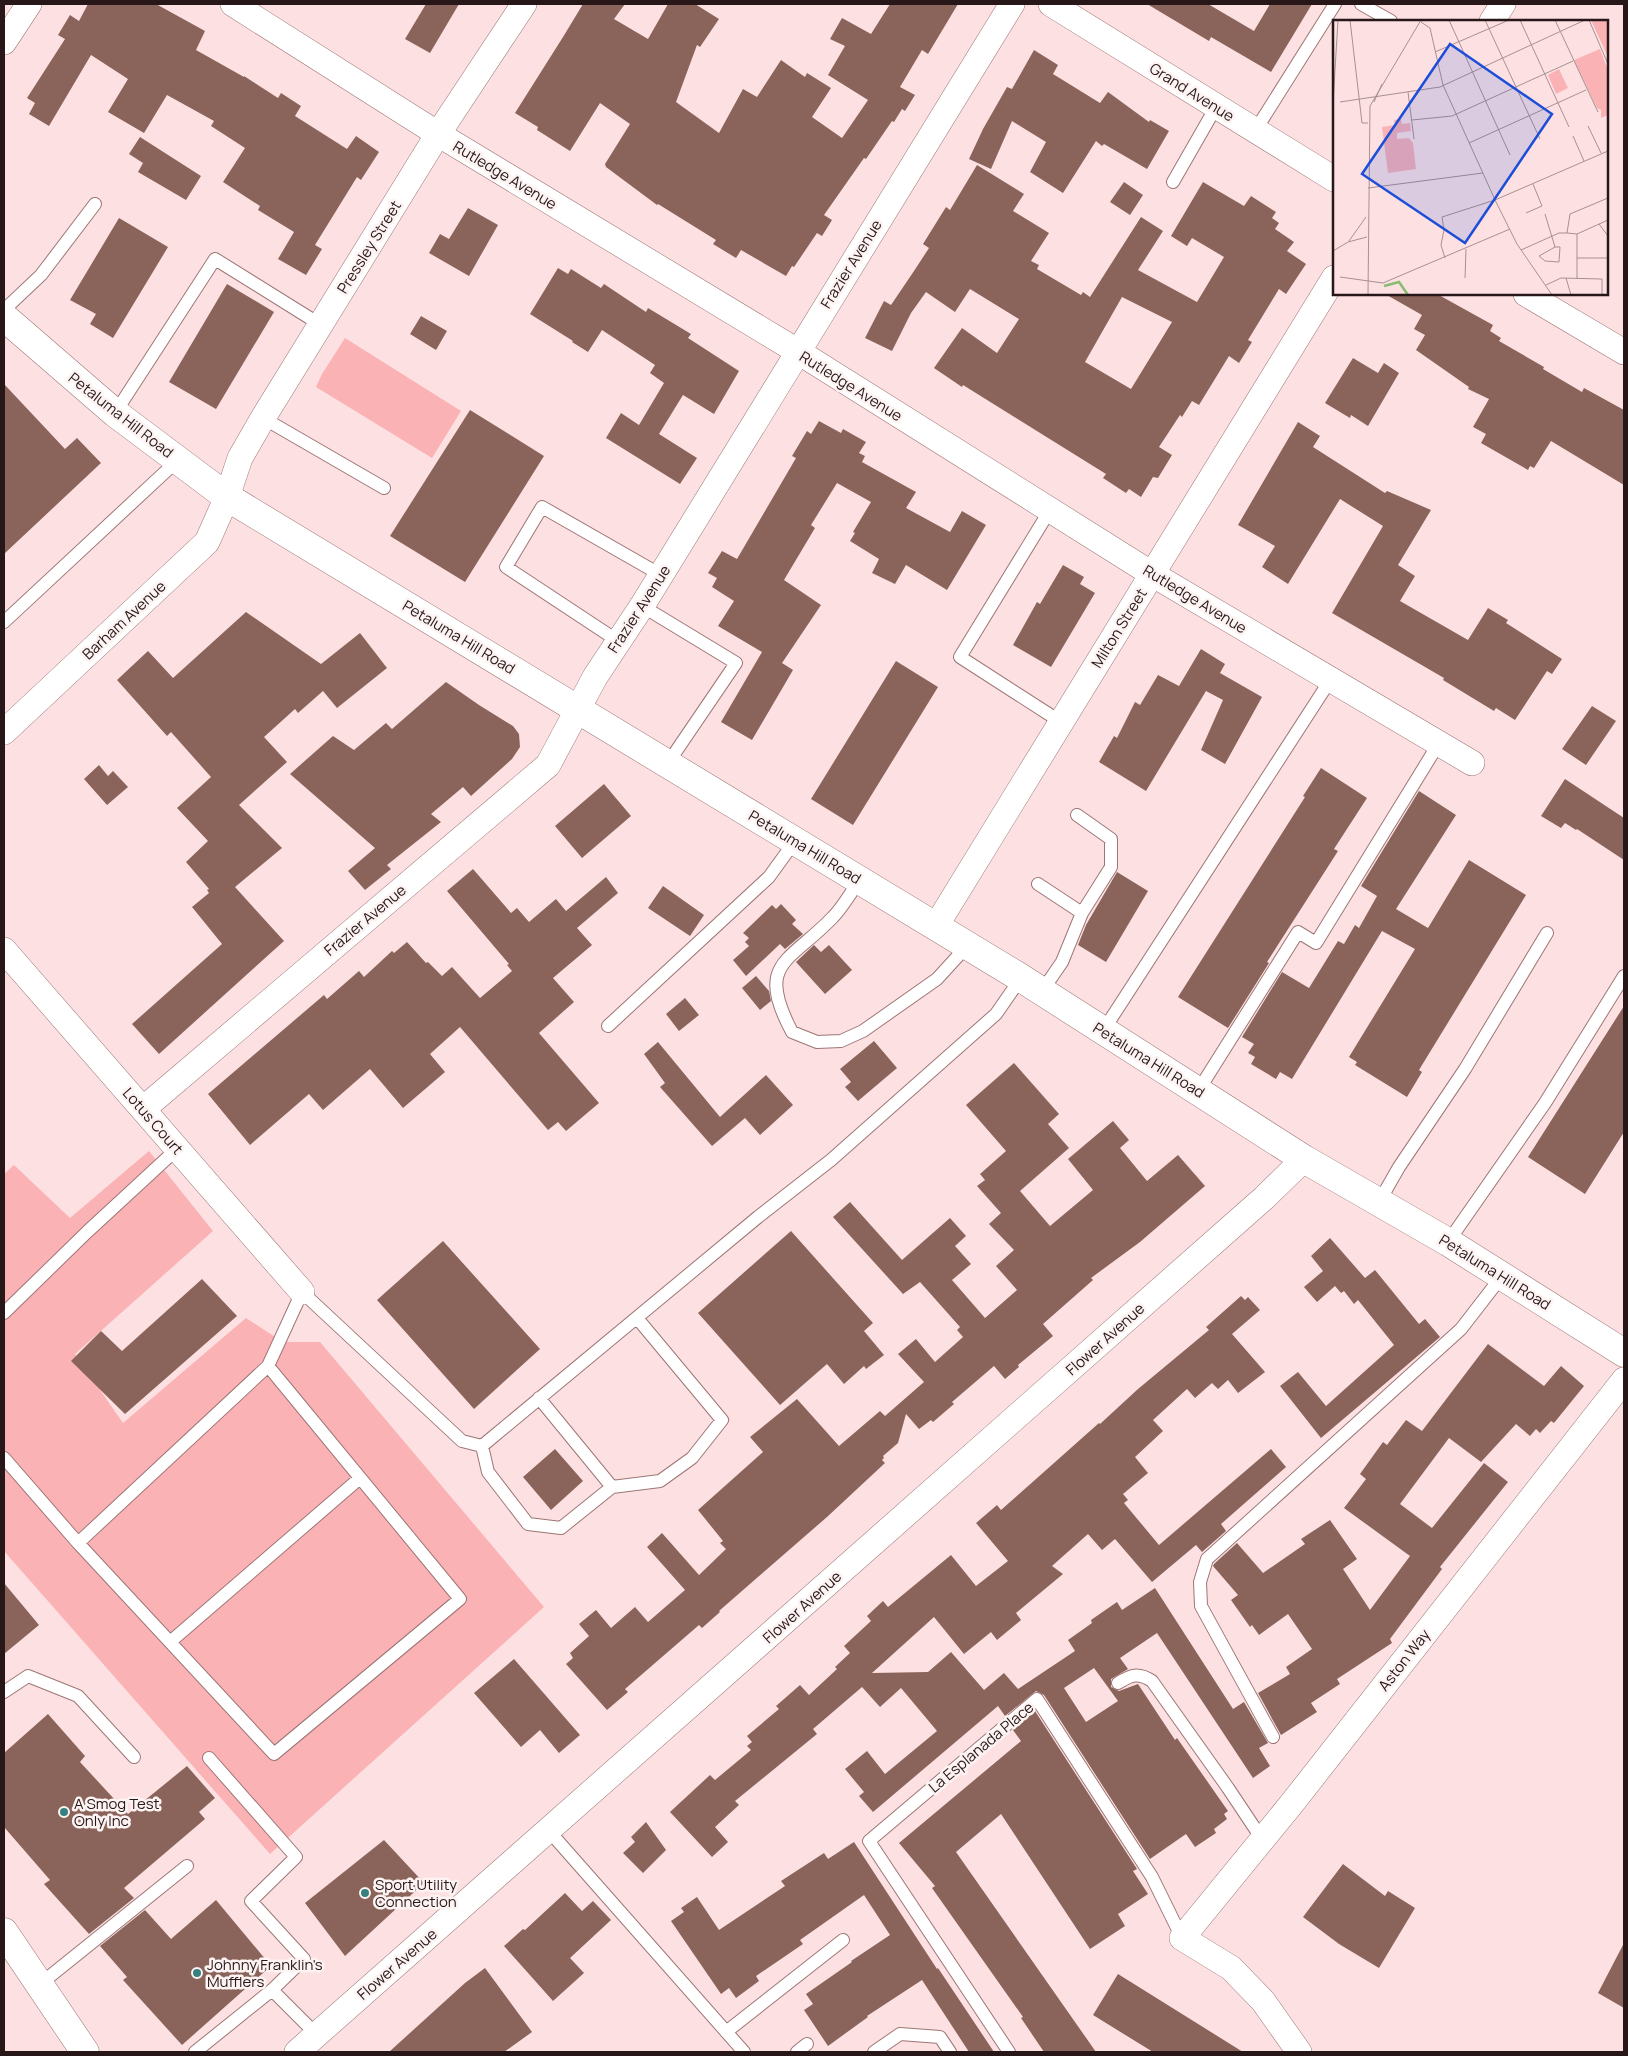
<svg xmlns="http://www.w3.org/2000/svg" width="1628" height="2056" font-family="Manrope,sans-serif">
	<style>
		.green { fill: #fab2b5 }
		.building { fill: #8a645a; fill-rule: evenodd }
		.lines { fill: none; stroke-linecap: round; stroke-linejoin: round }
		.lane-casing { stroke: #9e7576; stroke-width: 14 }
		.street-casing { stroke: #9e7576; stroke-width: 26 }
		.secondary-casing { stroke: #9e7576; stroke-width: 29 }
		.lane { stroke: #fff; stroke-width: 12 }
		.street { stroke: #fff; stroke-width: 25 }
		.secondary { stroke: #fff; stroke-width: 28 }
		.poi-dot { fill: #378080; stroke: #fdf3f3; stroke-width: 2 }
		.labels { text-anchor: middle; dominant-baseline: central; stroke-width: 5; stroke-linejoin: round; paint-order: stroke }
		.street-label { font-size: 15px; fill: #271718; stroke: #fdf3f3 }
		.poi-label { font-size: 15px; fill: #271718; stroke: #fdf3f3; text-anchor: start }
		.inset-river { fill: none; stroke: #88bc6f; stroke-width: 2.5 }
		.inset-road { fill: none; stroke: #a79091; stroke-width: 1 }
		.view { fill: #1d4ed8; fill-opacity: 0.15; stroke: #1d4ed8; stroke-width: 2.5 }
		.inset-edge { fill: none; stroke: #271718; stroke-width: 2.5 }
	</style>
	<rect width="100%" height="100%" fill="#fde1e2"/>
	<path class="green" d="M345,338L461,411L432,458L316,387L322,374Z
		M149,1151L213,1231L75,1354L123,1423L246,1318L283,1342H320L544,1607L270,1854L4,1551V1174L14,1165L70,1218Z"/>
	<path class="building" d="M88,4H156L205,31L196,50L244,77V76L278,98L281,93L301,106L295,116L347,149L356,136L379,152L361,180L357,177L315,245L322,249L306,275L278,259L294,232L258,210L260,206L223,182L245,148L211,126L214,121L167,95L144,133L108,112L128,79L91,55L49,126L29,114L35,103L27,98L65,39L58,35L70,15L79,21Z
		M426,4H459L430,53L405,39Z
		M583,4H625L614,19L648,39L668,4H695L719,19L700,47L697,45L676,102L719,133L743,89L757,97L781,60L805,77L807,73L831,88L812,117L842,138L868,100L828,75L845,46L830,39L842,18L871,34L890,4H958L928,54L922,50L900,87L915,95L905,111L902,109L894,122L892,121L866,159L864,158L824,215L832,220L822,236L817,233L794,267L792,266L786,276L741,250L736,258L713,244L716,240L658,204L657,205L606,167L605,164L630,124L600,103L570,151L537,130L538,127L515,113L563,37Z
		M1147,4H1208L1254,31L1270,4H1312L1271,72L1211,37L1209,41Z
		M1034,50L1058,65L1053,74L1100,103L1108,92L1149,122L1150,120L1169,131L1147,169L1104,144L1102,146L1096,141L1063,193L1030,172L1046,142L1012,121L991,169L969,159L983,129L1007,87L1012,89Z
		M140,137L201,176L186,200L138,172L143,163L129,154Z
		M977,165L1024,194L1013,211L1049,233L1031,261L1039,265L1037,269L1081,295L1083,292L1090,297L1141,217L1163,231L1138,270L1197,302L1224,257L1192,238L1187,246L1171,236L1203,182L1244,206L1251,196L1276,212L1272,218L1279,223L1275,229L1294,242L1287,251L1306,264L1286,294L1279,289L1248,340L1252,342L1239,363L1229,356L1199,405L1192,401L1182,417L1180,415L1159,447L1172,455L1158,478L1153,477L1141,497L1129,489L1126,493L1103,478L1106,474L963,385L962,387L934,368L962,328L997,353L1019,319L970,289L955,312L926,292L911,313L892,351L865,338L884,301L891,305L914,271L929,248L923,244L946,207L950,210ZM1122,297L1172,322L1131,389L1085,362Z
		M1124,182L1143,195L1130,215L1110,202Z
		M468,208L498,225L469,276L429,253L440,234L449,239Z
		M119,218L168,247L113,338L90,324L96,314L70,300Z
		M558,268L568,274L571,269L601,288L604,284L646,312L648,308L691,334L688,338L739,371L714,414L683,395L659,434L697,458L680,484L606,438L621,413L639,425L664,383L650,373L655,365L602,330L588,352L572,342L573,341L530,314Z
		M227,284L274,312L216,409L169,382Z
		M1385,294H1437L1493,325L1490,331L1501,338L1499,341L1544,367L1543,369L1582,392L1584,388L1624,410V485L1551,441L1534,468L1530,466L1528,470L1481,443L1486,434L1473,427L1489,399L1468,389L1469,387L1416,350L1425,335L1414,329L1422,315Z
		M421,316L447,331L436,350L410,334Z
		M1353,358L1378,373L1384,363L1399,373L1368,426L1351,415L1350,418L1325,403Z
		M4,384L65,449L77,438L101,463L4,554Z
		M470,410L544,456L465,582L390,536Z
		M819,421L841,433L843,429L866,442L859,453L865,456L862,462L916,492L906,508L950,532L962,511L986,525L947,590L906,565L895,584L872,573L879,559L850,541L855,533L853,532L871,502L837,483L811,525L815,528L784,580L821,605L782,663L793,670L752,740L721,722L762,652L718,626L734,601L712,587L717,578L708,573L722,551L737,559L796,458L792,456L807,431L811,434Z
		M1298,422L1320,436L1313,447L1385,493L1387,491L1431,510L1398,565L1415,576L1400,601L1468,640L1488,608L1508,620L1506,623L1562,659L1552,674L1547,671L1515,720L1496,708L1494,711L1443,680L1444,678L1332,613L1383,526L1340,499L1288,584L1262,567L1275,546L1238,525Z
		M1063,565L1084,577L1080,584L1095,593L1051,667L1013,645L1037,602L1040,604Z
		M246,612L321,664L360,633L387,668L337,708L323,691L298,713L295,709L264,737L287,762L239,805L282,848L235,887L284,941L159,1054L132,1024L222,944L192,907L209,893L207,890L209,889L186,862L208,841L177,808L211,777L171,732L167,736L117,680L148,651L173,678Z
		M1201,649L1225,664L1220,673L1262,697L1225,764L1201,750L1223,700L1206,691L1146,791L1099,762L1114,736L1117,738L1135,702L1140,705L1158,675L1179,686Z
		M896,661L938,687L853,825L811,799Z
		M446,682L479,705L513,726L519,734L520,747L512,759L471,796L463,787L431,814L441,822L387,865L391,869L365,890L348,871L375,848L290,774L333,736L354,750L386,723L392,729Z
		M1592,706L1616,721L1586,765L1562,749Z
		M99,765L108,776L113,771L128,787L107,805L84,779Z
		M1321,768L1367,798L1334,849L1338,851L1267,962L1269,963L1228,1028L1178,997L1305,797L1303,796Z
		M1565,779L1624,818V860L1577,829L1576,830L1565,823L1561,828L1541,816Z
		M604,784L631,816L582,858L555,826Z
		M1419,791L1456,815L1396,909L1428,928L1469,860L1526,895L1419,1070L1422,1072L1407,1097L1355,1065L1357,1062L1349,1057L1415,949L1382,931L1292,1079L1280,1072L1276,1079L1251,1064L1255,1057L1248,1053L1254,1044L1242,1037L1282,972L1309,988L1338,941L1344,944L1355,925L1359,928L1377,896L1361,886Z
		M473,869L511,913L517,908L529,922L556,899L566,911L606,877L618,893L577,928L592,945L553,978L574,1002L539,1033L599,1103L566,1131L558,1122L548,1130L460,1027L430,1054L445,1072L403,1108L370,1069L323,1110L309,1094L250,1145L208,1094L324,995L327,999L359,971L364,977L392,951L394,953L407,942L426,963L428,962L442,976L452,967L480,998L512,971L507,965L509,964L447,891Z
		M1117,872L1148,891L1106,962L1078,945L1086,925Z
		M663,886L704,915L690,936L648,908Z
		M781,904L796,920L792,924L803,934L785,949L780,944L746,976L733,960L749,946L745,942L749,938L743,933L772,905L776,909Z
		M814,945L821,952L829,945L852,970L825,994L796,962Z
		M756,976L769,991L771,1001L760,1010L742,988Z
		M685,998L699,1015L679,1031L666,1014Z
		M1624,1006V1132L1585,1194L1528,1157Z
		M874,1041L897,1068L858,1101L845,1087L851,1082L840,1069Z
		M658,1042L720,1117L766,1075L793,1105L760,1135L745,1118L712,1146L660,1087L665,1083L644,1054Z
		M1014,1063L1059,1114L1048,1124L1069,1148L1020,1191L1050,1226L1093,1190L1068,1159L1113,1121L1129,1140L1120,1148L1147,1181L1178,1155L1205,1186L1140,1242L1091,1278L1093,1280L1043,1324L1053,1336L1018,1365L1019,1367L1005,1379L994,1366L952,1402L954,1404L933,1422L931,1420L919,1429L906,1414L898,1443L883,1456L884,1458L882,1460L885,1463L827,1517L719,1611L720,1612L702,1628L699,1625L625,1689L628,1692L607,1710L566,1664L573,1658L570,1653L589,1636L579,1624L596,1610L611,1628L635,1607L648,1622L685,1590L647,1547L662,1533L699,1575L726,1549L720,1543L723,1541L698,1510L763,1452L750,1437L797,1399L839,1446L880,1411L885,1416L924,1382L898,1354L916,1339L935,1362L963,1337L957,1330L960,1327L920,1282L903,1294L833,1217L850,1202L902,1260L950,1218L966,1236L955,1246L971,1264L952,1280L985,1318L1017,1290L996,1266L1014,1250L989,1224L1001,1213L977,1186L985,1180L980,1174L1006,1151L966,1105Z
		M791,1231L873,1323L864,1331L884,1355L866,1369L864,1366L844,1384L827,1364L780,1405L698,1313Z
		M1330,1238L1365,1278L1375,1270L1419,1324L1425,1319L1440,1337L1321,1438L1280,1386L1298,1372L1326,1406L1394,1345L1358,1300L1354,1304L1344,1291L1341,1293L1335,1286L1317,1302L1304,1287L1323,1271L1311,1256Z
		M443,1241L540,1349L474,1409L377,1300Z
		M202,1279L237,1316L125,1414L71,1361L101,1331L122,1351Z
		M1241,1296L1245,1300L1248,1297L1260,1310L1232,1334L1265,1372L1238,1393L1228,1380L1218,1389L1212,1383L1195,1398L1187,1389L1153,1420L1163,1431L1135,1457L1148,1473L1123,1494L1128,1500L1124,1503L1159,1545L1271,1449L1286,1467L1221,1524L1226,1531L1202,1552L1196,1545L1152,1582L1115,1539L1102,1550L1088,1534L1052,1566L1063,1574L1016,1613L1021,1620L997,1640L991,1632L964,1654L934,1617L872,1673L928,1672L951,1652L984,1690L1004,1673L1018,1689L1075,1651L1068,1640L1092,1623L1091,1620L1117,1602L1122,1610L1155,1588L1233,1709L1244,1702L1268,1743L1259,1748L1270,1766L1253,1778L1157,1633L1120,1658L1128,1669L1111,1679V1687L1119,1691L1138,1684L1175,1740L1177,1738L1228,1811L1224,1814L1227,1819L1214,1829L1216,1833L1195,1847L1186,1834L1150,1859L1044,1695L1036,1691L1005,1716L998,1706L873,1812L859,1796L864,1792L845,1769L867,1751L885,1774L937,1731L901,1688L880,1707L862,1687L813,1729L817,1734L735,1801L739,1805L715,1827L728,1842L712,1857L670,1812L710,1775L715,1780L751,1750L747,1746L752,1742L747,1736L779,1709L776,1706L800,1685L809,1695L837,1669L835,1667L850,1653L844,1646L871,1621L867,1616L883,1601L888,1607L951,1555L976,1586L1008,1561L976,1523L997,1505L1001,1510L1099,1423L1100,1424L1138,1389L1209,1330L1206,1327ZM1094,1668L1118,1701L1086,1722L1064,1688Z
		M1488,1344L1544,1386L1561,1366L1584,1386L1554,1423L1551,1421L1540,1433L1536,1429L1530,1436L1516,1424L1481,1462L1449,1438L1400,1504L1432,1528L1484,1463L1508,1482L1440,1567L1442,1569L1390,1639L1392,1643L1337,1679L1340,1684L1311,1703L1317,1712L1281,1735L1258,1693L1290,1674L1286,1667L1312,1649L1288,1614L1259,1635L1252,1625L1250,1627L1231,1600L1238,1595L1213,1566L1214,1564L1237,1543L1263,1573L1305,1544L1301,1539L1330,1520L1357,1559L1343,1569L1370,1610L1410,1556L1344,1508L1366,1479L1360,1474L1383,1442L1387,1445L1406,1420L1422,1431Z
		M555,1449L583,1481L551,1510L523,1477Z
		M4,1583L39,1625L4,1654Z
		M514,1659L580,1735L559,1753L540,1730L521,1747L474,1693Z
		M1035,1711L1137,1869L1133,1871L1148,1894L1118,1914L1125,1926L1090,1949L1001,1814L956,1852L1096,2052H1044L1021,2018L1023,2017L932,1888L935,1886L899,1843L1021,1741L1013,1730Z
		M48,1714L85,1756L80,1762L128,1814L187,1766L215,1798L199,1812L205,1819L124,1888L134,1898L89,1934L44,1884L50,1880L4,1827V1753Z
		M646,1822L666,1850L643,1873L623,1853L635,1842L631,1837Z
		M384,1840L424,1883L345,1956L305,1903Z
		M854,1842L937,1969L938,1968L994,2052H969L922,1980L867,2016L868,2017L828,2046L804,2010L813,2004L806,1994L852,1962L851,1961L890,1935L864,1895L800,1940L803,1944L756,1976L759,1981L736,1998L729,1988L721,1994L671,1921L684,1912L681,1908L697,1897L719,1930L785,1886L781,1881L824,1853L828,1859Z
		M1343,1864L1385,1896L1388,1891L1415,1908L1379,1968L1339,1944L1303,1917Z
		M565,1893L582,1911L593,1901L611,1920L570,1958L584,1973L553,2001L504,1946L523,1929L525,1930Z
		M216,1900L271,1966L182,2045L123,1980L127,1977L100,1946L145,1910L171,1939Z
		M1624,1943V2008L1598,1993Z
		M485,1968L532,2032L504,2052H389L465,1983Z
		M1118,1974L1243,2052H1153L1093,2015Z"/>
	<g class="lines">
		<g class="lane-casing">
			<path id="lane" d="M1361,4L1391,21
				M1255,131L1335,4
				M1173,182L1216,107
				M4,310L41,275L95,204
				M115,413L215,259L321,325
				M263,418L384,488
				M1050,510L960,657L1061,722
				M642,606L736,663L668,763
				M4,622L178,460
				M618,641L506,567L542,507L661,575
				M860,880C851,892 843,907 833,917C789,963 755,962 792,1032L817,1042L841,1041L863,1031L937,979L968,945
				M1038,884L1082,913
				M1042,991L1062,962L1082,913L1111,867V839L1077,815
				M608,1026L769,877L795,841
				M1103,1031L1331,679
				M1198,1091L1298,932L1316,943L1439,743
				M1379,1202L1399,1167L1465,1069L1547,933
				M1448,1242L1545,1103L1624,976
				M4,1313L87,1232L178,1148
				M268,1366L302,1292L462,1441L482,1446L758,1217L831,1160L996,1014L1021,978
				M539,1398L612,1487
				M482,1446L488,1472L528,1524L561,1528L612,1487L660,1481L692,1458L722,1420L637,1318
				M4,1458L78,1543L274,1754L460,1599L268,1366L78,1543
				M170,1642L360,1478
				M1118,1683C1131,1675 1138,1672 1152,1681L1228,1788L1262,1839
				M4,1692L28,1676L78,1696L134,1757
				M1273,1737L1201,1606L1200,1582L1207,1559L1461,1329L1502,1276
				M209,1758L296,1857L251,1901L304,1959L272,1990L316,2034
				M549,1831L744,2052
				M39,1985L187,1866
				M726,2032L843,1940
				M195,2052L272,1990
				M797,2052L807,2044
				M874,2052L900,2034L940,2037L950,2052
				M1009,2052L869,1841L1037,1699L1152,1877L1182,1938"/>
		</g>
		<g class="street-casing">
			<path id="street" d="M233,4L438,134L797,351L1152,574L1472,763
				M1051,4L1334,179
				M1492,21L1503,4
				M4,42L29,4
				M1526,294L1624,352
				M4,732L207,542L227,497L240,458L263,418L438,134L524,4
				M936,926L1334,278
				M4,950L302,1292
				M143,1109L548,765L595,677L642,606L1012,4
				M297,2052L1264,1198L1304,1159
				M1299,2052L1263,2001L1231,1968L1182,1938L1293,1802L1624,1380"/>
		</g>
		<g class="secondary-casing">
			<path id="secondary" d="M4,317L115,413L227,497L1021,978L1304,1159L1448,1242L1624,1353
				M4,1932L85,2052"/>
		</g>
		<use href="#lane" class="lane"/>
		<use href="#street" class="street"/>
		<use href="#secondary" class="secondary"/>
	</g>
	<g class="poi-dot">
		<circle cx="64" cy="1812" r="5"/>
		<circle cx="365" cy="1893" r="5"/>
		<circle cx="197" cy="1973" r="5"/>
	</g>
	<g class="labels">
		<g class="street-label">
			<text transform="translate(1192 92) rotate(32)">Grand Avenue</text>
			<text transform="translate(505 175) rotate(31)">Rutledge Avenue</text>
			<text transform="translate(369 247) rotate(-58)">Pressley Street</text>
			<text transform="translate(851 264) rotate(-58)">Frazier Avenue</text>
			<text transform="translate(851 386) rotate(32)">Rutledge Avenue</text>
			<text transform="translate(121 415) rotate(38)">Petaluma Hill Road</text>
			<text transform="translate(1195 599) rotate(31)">Rutledge Avenue</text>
			<text transform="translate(639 609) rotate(-57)">Frazier Avenue</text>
			<text transform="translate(124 620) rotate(-43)">Barham Avenue</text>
			<text transform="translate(1119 628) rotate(-58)">Milton Street</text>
			<text transform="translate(459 637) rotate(31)">Petaluma Hill Road</text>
			<text transform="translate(805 847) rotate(31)">Petaluma Hill Road</text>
			<text transform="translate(365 920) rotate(-40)">Frazier Avenue</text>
			<text transform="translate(1149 1060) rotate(32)">Petaluma Hill Road</text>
			<text transform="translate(153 1121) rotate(49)">Lotus Court</text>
			<text transform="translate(1495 1272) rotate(32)">Petaluma Hill Road</text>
			<text transform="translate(1105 1339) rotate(-42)">Flower Avenue</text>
			<text transform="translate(802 1607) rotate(-42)">Flower Avenue</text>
			<text transform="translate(1404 1660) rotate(-52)">Aston Way</text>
			<text transform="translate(981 1747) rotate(-40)">La Esplanada Place</text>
			<text transform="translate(397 1964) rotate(-41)">Flower Avenue</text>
		</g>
		<g class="poi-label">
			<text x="74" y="1803">A Smog Test<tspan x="74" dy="17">Only Inc</tspan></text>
			<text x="375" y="1884">Sport Utility<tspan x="375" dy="17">Connection</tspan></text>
			<text x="207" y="1964">Johnny Franklin's<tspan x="207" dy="17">Mufflers</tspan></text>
		</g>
	</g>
	<g transform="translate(1333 20)">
		<rect width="275" height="275" fill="#fde1e2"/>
		<path d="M258,0H275V37L273,33ZM267,29L275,50V95L268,98V90L264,88L241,40ZM226,49L235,68L223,74L215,55ZM68,99L69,104L77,103L78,111L64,113V119L76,118L80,123L83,149L55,153L49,107L62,105L61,100Z" fill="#fab2b5"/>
		<path class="inset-river" d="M51,266L66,262L75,275"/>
		<path class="inset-road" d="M17,0L29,103H35M116,0L177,135M152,0L207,119M187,0L236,107M222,0L265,92M256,0L275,44M88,2L97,8L110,65L163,182L184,224L219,275M102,32L176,0M75,72L81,119M7,82L107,67L252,0M41,82L49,64M0,83L5,0M0,96V186M79,100L119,96L240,41M255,106L268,133M240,116L251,141M136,123L253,70M35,168L150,153M193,193L209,186L200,164M212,194L222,227L206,236L212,241L226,242L227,227H222M266,204L275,216M234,213L244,214L275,200M244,214V259M16,221L33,197M188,230L226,213H234L237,194L275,178M0,231L15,222L34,217M112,238L108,225L111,210L109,197L162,180L275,131M244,238H275M7,257L50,263L177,209M132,258L133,229M233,258L238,275M213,265L228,258L269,259V275M35,275L37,86L88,0"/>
		<path class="view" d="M117,24L219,94L132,223L29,154Z"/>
		<rect width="275" height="275" class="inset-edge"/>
	</g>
	<rect width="1628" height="2056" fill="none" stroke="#271718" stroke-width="10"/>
</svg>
